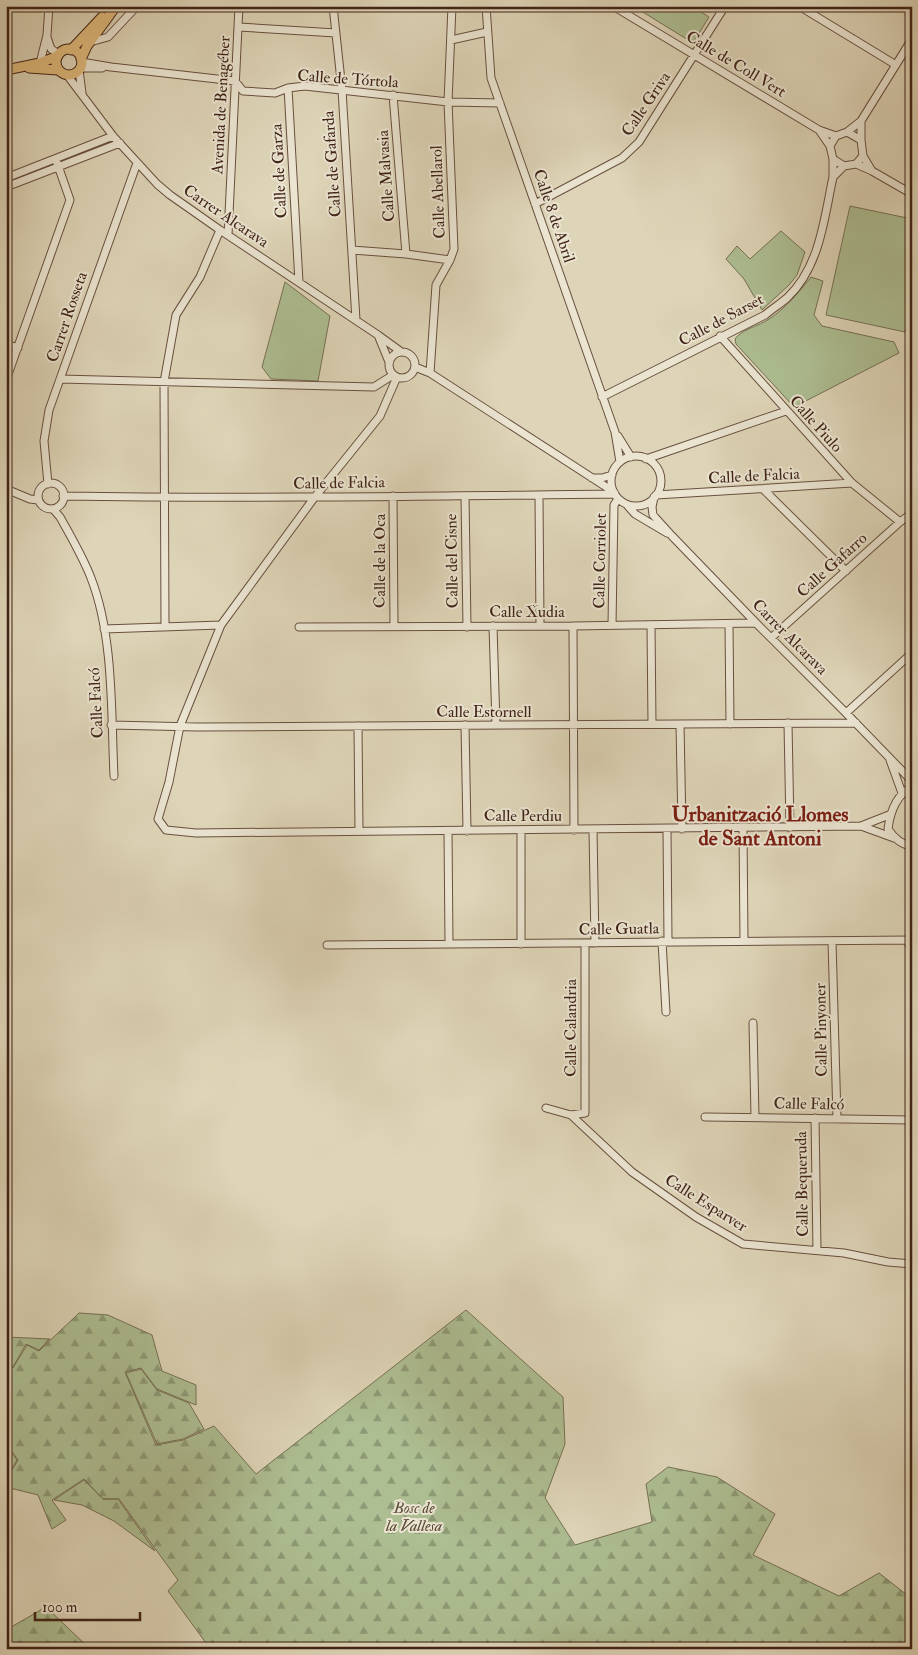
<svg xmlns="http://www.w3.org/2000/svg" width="918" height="1655" font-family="'IM FELL Double Pica',serif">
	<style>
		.forest { fill: url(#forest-firs); stroke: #767054 }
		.green { fill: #adbe92; stroke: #767054 }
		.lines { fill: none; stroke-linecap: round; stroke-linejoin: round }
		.minor-casing { stroke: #68503e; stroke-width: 9 }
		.major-casing { stroke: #402316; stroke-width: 11 }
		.minor { stroke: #eae4d1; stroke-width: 7 }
		.major { stroke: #dfba7c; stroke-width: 9 }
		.labels { text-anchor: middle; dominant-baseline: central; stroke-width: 4; stroke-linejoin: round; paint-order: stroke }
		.street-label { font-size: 16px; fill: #402316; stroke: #eae4d1 }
		.park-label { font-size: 16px; font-style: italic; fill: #5b4a35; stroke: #eae4d1 }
		.district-label { font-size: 21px; font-weight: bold; fill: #7a1f14; stroke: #eae4d1 }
	</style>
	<defs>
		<pattern id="forest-firs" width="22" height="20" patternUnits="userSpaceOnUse" patternTransform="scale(1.25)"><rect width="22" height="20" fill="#adbe92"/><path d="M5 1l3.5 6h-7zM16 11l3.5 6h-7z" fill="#8e9a76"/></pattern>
	</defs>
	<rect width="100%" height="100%" fill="#ded5b8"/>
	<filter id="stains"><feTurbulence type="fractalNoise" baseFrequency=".004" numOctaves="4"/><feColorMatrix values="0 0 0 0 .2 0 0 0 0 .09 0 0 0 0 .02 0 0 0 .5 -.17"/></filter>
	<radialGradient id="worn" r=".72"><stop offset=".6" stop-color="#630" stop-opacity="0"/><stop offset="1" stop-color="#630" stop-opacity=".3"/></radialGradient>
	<path class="forest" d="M466,1310L563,1397L565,1444L545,1498L575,1545L652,1522L646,1484L668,1467L717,1477L775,1514L753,1555L839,1596L879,1573L912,1599V1649H192L206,1643L168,1591L178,1580L119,1499H103L84,1479L52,1500L66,1520L52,1529L38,1495L6,1487V1480L18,1460L6,1443V1360L13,1368L27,1345L39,1351L79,1313L108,1315L152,1335L162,1371L196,1385V1405L157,1389L141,1368L125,1372L156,1445L183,1440L214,1426L256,1474Z
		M6,1337L50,1339L39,1350L26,1344L13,1367L6,1358Z
		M141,1369L157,1390L189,1403L204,1429L183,1439L157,1444L126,1373Z
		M6,1445L17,1460L6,1478Z
		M84,1480L103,1499H118L155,1551L114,1521L82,1505L54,1500Z
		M46,1607L90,1649H6V1630Z"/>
	<path class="green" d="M633,6H692L709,17L693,43Z
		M850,206L912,219V301L905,332L826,315Z
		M781,231L805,252L797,275L789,285L762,310L744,279L726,259L737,246L750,259Z
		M811,277L823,281L814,315L822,326L894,342L899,353L794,407L736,344L735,339C742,329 759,326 769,319C786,308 798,293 811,277Z
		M285,282L330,316L318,381L271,379L262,367Z"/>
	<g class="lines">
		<g class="minor-casing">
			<path id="minor" d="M333,6L342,90L356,320
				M486,6L491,78L615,432L620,462
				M613,6L819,130
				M799,6L896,65
				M239,27L336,33
				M47,37L51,49L59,54
				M451,40L487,32
				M90,42L108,37L137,6
				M81,62L111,67L235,81L243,91L275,93L288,88L305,86L448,102L500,103
				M40,63L47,35L49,6
				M80,68H102
				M79,70L82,93
				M67,75L113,136L157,184L170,195L220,230L378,335L400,351
				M288,88L299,282
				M393,95L406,254
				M861,121L912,39
				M847,132L861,140L863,156L856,164L844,166L833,159L830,146L836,136L847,132L861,121V140
				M830,146L819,130L836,136
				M833,159V177L844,166
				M856,164L872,171L863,156
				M872,171L912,194
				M6,178L113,136
				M6,187L120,143
				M535,204L622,158L639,142L725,6
				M228,235L239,6
				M352,250L406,254L450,260
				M378,335L389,362
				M720,336L852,483L900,522
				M6,344L18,348
				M389 365a13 13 0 1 1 26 0a13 13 0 1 1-26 0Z
				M415,367L430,373L614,492
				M430,373L436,285L450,260L454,249L448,102L452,6
				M397,377L380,416L314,498L221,625L180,726L169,782L158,819L166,830L196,833L861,826
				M60,379L374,387L393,375
				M6,380L70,200L56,160
				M602,397L765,315C772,309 780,304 787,298C820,267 824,219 833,177
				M618,436L631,457
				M611 481a25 25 0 1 1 50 0a25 25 0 1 1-50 0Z
				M646,459L786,411
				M592,478H602L612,475
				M38 496a13 13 0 1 1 26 0a13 13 0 1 1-26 0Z
				M48,484L44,441L49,410L137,163
				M6,489L30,499L38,500
				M764,490L846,571
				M539,495L540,626
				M656,495L852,483
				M63,496C247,499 431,496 615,494
				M393,496L394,626
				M465,496L467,627
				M654,497L652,507L653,515L672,536L756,623L846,713L912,781
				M627,505L635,514L667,533
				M53,509L60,517C71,537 83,557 91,578C114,637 111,713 114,776
				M729,624L730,724
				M612,625L614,505L618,499
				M651,625L652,724
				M493,626L496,725
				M573,626L574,830
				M165,627L164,382L176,315L200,277L220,230
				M299,627L573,626L756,623
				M104,629L221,625
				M771,638L900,522L912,513
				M846,713L912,653
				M788,723L790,828
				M680,724L682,829
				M111,725L197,727L856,723
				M465,725L467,831
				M358,726L359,831
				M890,760L902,793
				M912,787C896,795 890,813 888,829C894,838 901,845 912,846
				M889,815L861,826L894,838
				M743,828L744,941
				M667,829L668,941
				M593,830L595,943
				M448,831L449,944
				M907,940L912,951
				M662,941L666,1012
				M832,941L837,1118
				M521,944V830
				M327,945L912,940
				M753,1023L755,1117
				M546,1108L571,1115L585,1113V943
				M571,1115L632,1172L696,1217L743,1244L844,1253L888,1262L912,1264
				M705,1117L912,1120
				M815,1118L817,1250"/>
		</g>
		<g class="major-casing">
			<path id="major" d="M56 62a13 13 0 1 1 26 0a13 13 0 1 1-26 0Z
				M71,50L102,17
				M81,59L87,46L116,6
				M29,68L58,70
				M6,70L40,63L58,56"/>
		</g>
		<use href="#minor" class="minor"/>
		<use href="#major" class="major"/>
	</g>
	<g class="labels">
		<g class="street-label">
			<text transform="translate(736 64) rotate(31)">Calle de Coll Vert</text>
			<text transform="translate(348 79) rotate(4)">Calle de Tórtola</text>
			<text transform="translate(646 104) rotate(-56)">Calle Griva</text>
			<text transform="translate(221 105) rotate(-87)">Avenida de Benagéber</text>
			<text transform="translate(332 164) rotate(-94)">Calle de Gafarda</text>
			<text transform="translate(279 171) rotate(-93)">Calle de Garza</text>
			<text transform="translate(386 176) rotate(-94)">Calle Malvasia</text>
			<text transform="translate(438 192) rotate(-92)">Calle Abellarol</text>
			<text transform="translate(226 216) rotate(34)">Carrer Alcarava</text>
			<text transform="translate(554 216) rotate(71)">Calle 8 de Abril</text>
			<text transform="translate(67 317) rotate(-71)">Carrer Rosseta</text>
			<text transform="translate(721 320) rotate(-28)">Calle de Sarset</text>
			<text transform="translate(816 424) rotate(48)">Calle Piulo</text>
			<text transform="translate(754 476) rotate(-3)">Calle de Falcia</text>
			<text transform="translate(339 483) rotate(-1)">Calle de Falcia</text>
			<text transform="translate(380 561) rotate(-90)">Calle de la Oca</text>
			<text transform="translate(452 561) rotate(-91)">Calle del Cisne</text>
			<text transform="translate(600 561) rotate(-89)">Calle Corriolet</text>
			<text transform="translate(832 565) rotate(-42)">Calle Gafarro</text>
			<text x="527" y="612">Calle Xudia</text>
			<text transform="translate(790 637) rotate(45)">Carrer Alcarava</text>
			<text transform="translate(96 703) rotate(-93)">Calle Falcó</text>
			<text x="484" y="712">Calle Estornell</text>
			<text x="523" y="816">Calle Perdiu</text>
			<text transform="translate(619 929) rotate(-1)">Calle Guatla</text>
			<text transform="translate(571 1028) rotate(-90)">Calle Calandria</text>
			<text transform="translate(821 1030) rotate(-91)">Calle Pinyoner</text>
			<text transform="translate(809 1104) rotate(1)">Calle Falcó</text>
			<text transform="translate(802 1184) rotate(-91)">Calle Bequeruda</text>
			<text transform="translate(706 1203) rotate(32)">Calle Esparver</text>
		</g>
		<g class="park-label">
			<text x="414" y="1508">Bosc de<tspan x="414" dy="18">la Vallesa</tspan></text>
		</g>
		<g class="district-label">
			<text x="760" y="814">Urbanització Llomes<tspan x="760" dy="24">de Sant Antoni</tspan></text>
		</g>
	</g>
	<rect width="918" height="1655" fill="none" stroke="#ded5b8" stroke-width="25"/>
	<rect x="8" y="8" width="903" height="1640" fill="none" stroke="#402316" stroke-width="2.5"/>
	<rect x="12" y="12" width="893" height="1630" fill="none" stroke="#402316"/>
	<path d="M35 1612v8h105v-8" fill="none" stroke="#402316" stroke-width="2.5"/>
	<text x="42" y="1612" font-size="15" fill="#402316" stroke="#eae4d1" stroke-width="4" paint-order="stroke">100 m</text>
	<rect width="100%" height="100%" filter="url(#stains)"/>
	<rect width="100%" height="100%" fill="url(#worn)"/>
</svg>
